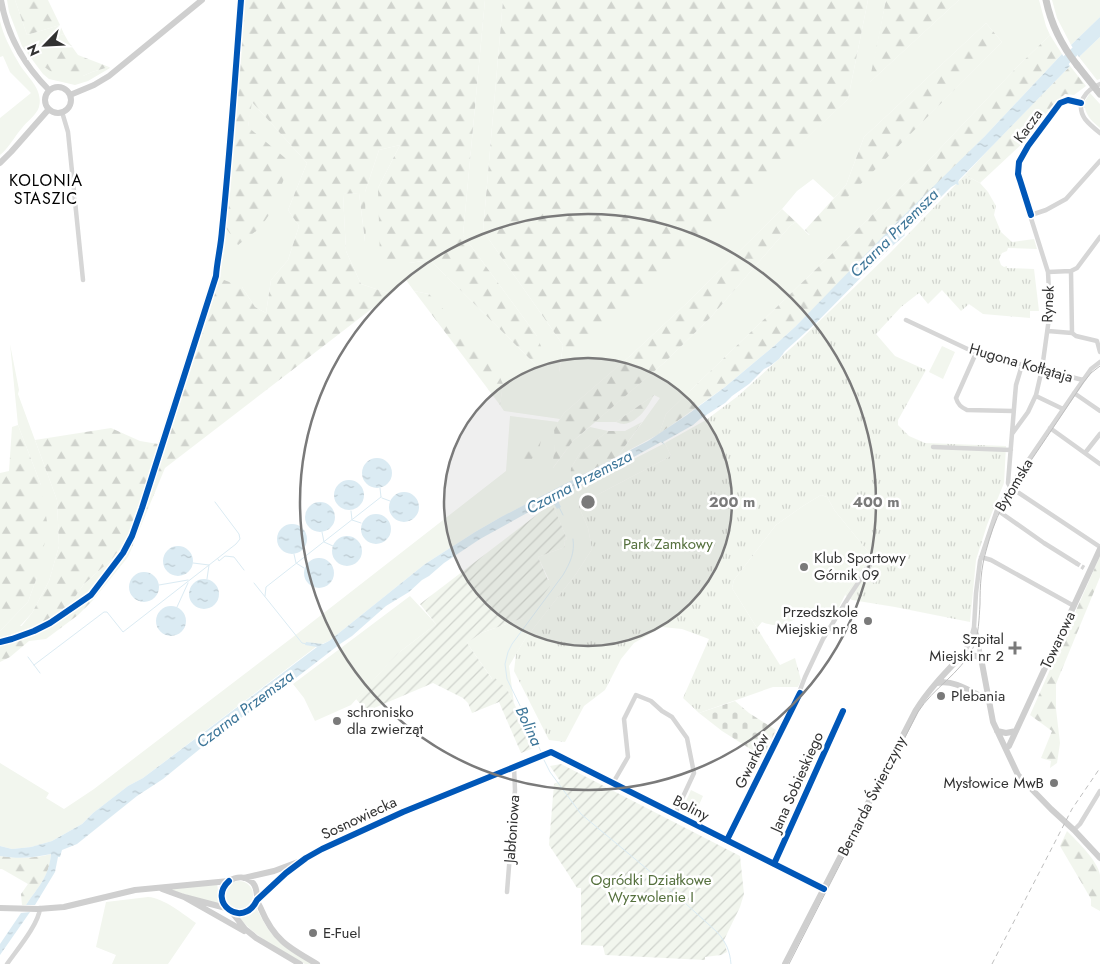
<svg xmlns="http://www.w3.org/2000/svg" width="1100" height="964" font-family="Jost,sans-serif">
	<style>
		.grass { fill: #f2f6ee }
		.forest { fill: url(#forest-firs) }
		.cemetery { fill: url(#cemetery-stones) }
		.park { fill: url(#park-tufts) }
		.garden { fill: url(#garden-furrows) }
		.water { fill: url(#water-ripples) }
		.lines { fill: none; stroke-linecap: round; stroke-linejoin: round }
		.stream { stroke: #dbebf3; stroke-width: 1 }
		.river { stroke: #dbebf3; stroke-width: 9 }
		.street-tunnel { stroke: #d6d6d6; stroke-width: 4.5; stroke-dasharray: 4.5 2; stroke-linecap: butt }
		.street { stroke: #d6d6d6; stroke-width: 4.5 }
		.secondary { stroke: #cfcfcf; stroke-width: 6 }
		.primary { stroke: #c9c9c9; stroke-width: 7 }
		.tram { stroke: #bebebe; stroke-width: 1 }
		.rail { stroke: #bebebe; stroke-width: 1; stroke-dasharray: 5 4; stroke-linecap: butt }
		.primary-bridge { stroke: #c9c9c9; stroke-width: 7 }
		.cycleway-casing { stroke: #fff; stroke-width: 9 }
		.cycleway { stroke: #0057b8; stroke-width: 6 }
		.ring { fill: none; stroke: #7a7a7a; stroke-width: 2.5 }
		.poi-dot { fill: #7a7a7a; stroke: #fff; stroke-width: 2 }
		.labels { text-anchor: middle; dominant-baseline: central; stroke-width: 5; stroke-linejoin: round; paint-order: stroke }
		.street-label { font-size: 15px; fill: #323232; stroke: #fff }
		.park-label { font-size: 15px; fill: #55703d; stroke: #fff }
		.poi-label { font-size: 15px; fill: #323232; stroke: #fff; text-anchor: start }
		.neighbourhood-label { font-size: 16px; letter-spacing: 1px; fill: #000; stroke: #fff }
		.water-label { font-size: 16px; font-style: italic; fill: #3c7598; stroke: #fff }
		.centre { fill: #7a7a7a; stroke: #fff; stroke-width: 2.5 }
		.ring-label { font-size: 15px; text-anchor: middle; font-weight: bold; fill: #7a7a7a; stroke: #fff; stroke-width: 5; stroke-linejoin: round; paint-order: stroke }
	</style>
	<defs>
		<pattern id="forest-firs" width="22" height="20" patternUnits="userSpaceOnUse" patternTransform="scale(1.25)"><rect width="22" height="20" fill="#f2f6ee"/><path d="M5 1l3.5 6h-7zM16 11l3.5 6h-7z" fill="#d0d3cd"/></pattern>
		<pattern id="cemetery-stones" width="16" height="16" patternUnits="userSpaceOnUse" patternTransform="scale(1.25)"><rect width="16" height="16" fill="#f2f6ee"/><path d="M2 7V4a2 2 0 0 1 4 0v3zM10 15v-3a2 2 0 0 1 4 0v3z" fill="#d0d3cd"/></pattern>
		<pattern id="park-tufts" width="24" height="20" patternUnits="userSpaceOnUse" patternTransform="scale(1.25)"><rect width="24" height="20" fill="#f2f6ee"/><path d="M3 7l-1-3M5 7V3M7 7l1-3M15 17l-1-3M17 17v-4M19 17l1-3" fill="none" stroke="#d0d3cd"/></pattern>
		<pattern id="garden-furrows" width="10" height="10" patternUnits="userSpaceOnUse" patternTransform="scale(1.25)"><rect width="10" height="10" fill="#f2f6ee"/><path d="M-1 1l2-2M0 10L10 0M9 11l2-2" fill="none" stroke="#d0d3cd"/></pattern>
		<pattern id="water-ripples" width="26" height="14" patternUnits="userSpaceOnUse" patternTransform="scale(1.25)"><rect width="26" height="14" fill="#dbebf3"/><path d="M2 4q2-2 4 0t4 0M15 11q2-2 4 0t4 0" fill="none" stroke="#bccad1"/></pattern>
	</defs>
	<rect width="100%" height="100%" fill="#fff"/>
	<path class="grass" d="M7,0H15L27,35L60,25L64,34L31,44L83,76L92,72L109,67L110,68L88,81L75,85L49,79L43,74L22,46L9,12Z
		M238,0H245L231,174L226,228L248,127L251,101L307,163L288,210L299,226L288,260L271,280L266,313L255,307L242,287L194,352L141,517L134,536L119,564L93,597L61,619L44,630L0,647V631L28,602L37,577L41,485L18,425L10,344L19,390L18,394L57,500L59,546L49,581L32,613L20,626L36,625L54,616L70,604L84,584L111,560L121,547L129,534L147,486L152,462L211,277L219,229Z
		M485,0H503L483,231L563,345L559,372L848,99L868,0H886L870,82L959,0H1039L1046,26L1050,35L1016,68L931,158L666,414L659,434L618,456L660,398L654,395L616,422H595L665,362L711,317L791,225L796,222L809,235L1002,42L986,23L864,137L846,185L834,198L813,179L797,191L782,209L689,301L631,355L564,413L560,419L504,411L500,405L503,384L429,294L414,291L406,280L391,294L361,284L346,251L343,194L359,193L365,242V192L379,150L400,145L378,188L409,263L430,260L536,365L537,336L463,235Z
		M1052,0H1100V17L1071,45L1057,18Z
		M0,21C3,34 10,48 17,60C25,76 44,88 39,107C36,116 27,121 22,128C14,137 9,148 0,155V118L31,93L10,72L3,56L0,57Z
		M1100,37V79L1097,80L1079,57Z
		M1090,93L1100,104V128C1093,122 1087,117 1085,108H1084L1085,101Z
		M942,346L955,352L943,379L929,372Z
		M510,416L558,422L555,428V444L553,468L573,441L590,427L608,431L580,453L571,468L570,482L501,517L475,532L425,564L329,641L317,646L143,778L128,786L93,813L82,824L52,841L31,847L12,849L0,846V763L49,793L46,798L64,809L94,789L293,637L506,471Z
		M665,443L671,456L578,505L588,528L592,549L576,574L525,639L509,666L514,703L507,689L493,680L467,643L481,633L523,618L549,580L538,557L565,547L564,541L567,539L552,503L560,497Z
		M821,495L827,497L835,511L870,554L868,560L845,595L832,621L814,611L808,610C793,621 782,630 762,622L757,628L732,588L734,580L776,525L803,506Z
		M410,596L436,624L397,654L351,705L315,721L304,698L293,684Z
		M691,790L703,796L694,816L682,810Z
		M225 895a14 14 0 1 1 28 0a14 14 0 1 1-28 0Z
		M217,883L220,905L171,890V889Z
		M148,897C164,898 183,914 196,923L168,964H112L116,955L96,947L106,902Z
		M256,908C260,914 263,922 268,929C279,945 295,954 312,964H305C282,950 255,938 238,916L248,914Z"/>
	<path class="forest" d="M15,0H48L60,25L27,35Z
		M245,0H485L463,235L537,336L542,349L536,365L430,260L409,263L380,260L378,188L400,145L379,150L365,192L366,249L359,193L343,194L346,251L361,284L391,294L165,468L128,557L93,600L78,615L46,639L29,641L10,657L0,662V647L44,630L61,619L93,597L119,564L134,536L141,517L194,352L219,278L242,287L255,307L266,313L271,280L288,260L299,226L288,210L307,163L252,102L248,127L290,162L273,209L260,228L238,245L226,228L231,174Z
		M503,0H868L848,99L619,318L559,373L563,345L483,231Z
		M886,0H959L869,83Z
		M986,23L1002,42L810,235L805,230L846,185L864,137Z
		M64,34L68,41L78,55L109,67L92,72L83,76L74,78L66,77L53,73L43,66L31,44Z
		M1050,35L1062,54L984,137L796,326L774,346L725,387L659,434L666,414L931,158L1016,68Z
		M1070,66L1086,86L1074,95L1065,94L1051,107L1024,142L980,183L965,175L991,147Z
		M782,209L796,222L791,225L711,317L665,362L573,441L552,469L555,444L554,428L564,413L631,355L689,301Z
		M414,291L429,294L493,362L503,384L500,405Z
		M654,395C648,406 639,422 624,424C622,424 619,423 616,422Z
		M642,422L618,456L570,482L571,468L580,453L608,431H625Z
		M18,425L41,485L48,528L37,577L28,602L0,631V473L9,471L12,427Z
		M111,428L140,441L158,444L152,462L147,486L129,534L121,547L111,560L84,584L70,604L54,616L36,625L16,633L32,613L49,581L59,546L57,500L35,440Z
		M542,435L539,450L523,470L525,447Z
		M1100,556V577L1056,684V709L1060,743L1057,763L1050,768L1051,761L1041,758L1052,731L1030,715Z
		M1067,831C1077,841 1098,861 1100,875C1100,886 1100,900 1100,911L1091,906V899L1060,846Z
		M51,854C50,876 38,887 26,905H22L21,894L28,884L2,869H0V856C18,858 33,859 51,854Z"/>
	<path class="cemetery" d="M735,701L749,713L776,730L763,757L722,731L699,713Z"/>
	<path class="park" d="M965,175L980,183L988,192L996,206L994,215L1001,232L1012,242L1034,239L1037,249L1008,248L1007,251L1002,253L999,259L1001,265L1004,267L1007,266V268L1034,269L1039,311H1030V318L983,314L969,304L961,311L942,290L928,304L919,293L901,307L876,334L895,356L926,370L898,420V425L909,436L925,443L1006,446L1004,483L987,525L976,560L970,622L895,607L852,600L845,595L868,560L870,554L835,511L827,497L821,495L803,506L776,525L734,580L732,588L780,665L795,658L801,680L798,687H773L699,713L683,698L709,639L682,629L662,627L634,643L621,659L605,690L584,706L565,742L549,740L514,671L516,654L525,639L576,574L592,549L588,528L578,505L671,456L665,443L706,420L738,396L800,340L890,253Z"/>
	<path class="garden" d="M552,503L567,539L564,541L565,547L538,557L548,580H550V586L527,617L525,616L523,618L481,633L467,643L492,679L495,678L507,689L514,703L534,748L521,753L499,702L472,713L468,703L463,698L433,683L367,711L356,699L397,654L436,624L420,604Z
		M561,764L740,856L744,894L740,907L724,940L727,952L721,955L705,957V960L605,955L603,946L581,945V888H577L567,872L549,845L554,784L560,781L550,766Z"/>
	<path class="water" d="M1100,17V37L1079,57L1071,45Z
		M1062,54L1070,66L959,180L958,183L959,184L958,185L956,184L951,187L904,234L905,235L904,236L889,249L817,322L785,351L779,359L770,366L764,369L749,384L732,396L725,403L700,419L693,425L663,442L665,445L661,442L559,498V503L561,507L557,509L554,504C544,504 537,512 527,513L480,539L444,563L429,576L422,580L409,592L386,606L352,636L340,644L283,688L217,735L163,779L137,796L77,844L62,850L60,857H58L55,872L35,905H26C38,887 49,877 51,854C32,858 19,859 0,856V846L12,849L31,847L52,841L82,824L93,813L128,786L143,778L317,647L305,645L306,642L323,644L329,641L425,564L475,532L501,517L648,441L687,415L725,387L774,346L796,326L898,221L984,137Z
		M362 473a15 15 0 1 1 30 0a15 15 0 1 1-30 0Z
		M334 495a15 15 0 1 1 30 0a15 15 0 1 1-30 0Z
		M389 507a15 15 0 1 1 30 0a15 15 0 1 1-30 0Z
		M305 517a15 15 0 1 1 30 0a15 15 0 1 1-30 0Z
		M361 529a15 15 0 1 1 30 0a15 15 0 1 1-30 0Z
		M277 539a15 15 0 1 1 30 0a15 15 0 1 1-30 0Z
		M332 551a15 15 0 1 1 30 0a15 15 0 1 1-30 0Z
		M163 561a15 15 0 1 1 30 0a15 15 0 1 1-30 0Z
		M304 573a15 15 0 1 1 30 0a15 15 0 1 1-30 0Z
		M129 587a15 15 0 1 1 30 0a15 15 0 1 1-30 0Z
		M189 594a15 15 0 1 1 30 0a15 15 0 1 1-30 0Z
		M156 621a15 15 0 1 1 30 0a15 15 0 1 1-30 0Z
		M30,912L0,955V944L21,913Z"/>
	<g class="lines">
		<path class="stream" d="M380,488L381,497
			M382,498L390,501
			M559,507L563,515
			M351,511L352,520L361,523
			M322,532L324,542L333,546
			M294,554L296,563L304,568
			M218,559L219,561L225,556L234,557L244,570
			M193,563L209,565L207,579
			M254,583L302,643L307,644
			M159,585L188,580
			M265,596L266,587L381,497
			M177,607L188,583
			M28,657L40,673
			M34,665L104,612H107L123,632L236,544L240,539L239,534L215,502
			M542,754L529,724L507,679L505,664L508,652L512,644L563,575C570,563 575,553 573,539
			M543,758L550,772L581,814L653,874L717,932C726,942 730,951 731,964"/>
		<path class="river" d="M1058,68L1100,27"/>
		<path class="street-tunnel" d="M1076,563L1084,568"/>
		<path class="street" d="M1100,84C1085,90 1075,104 1085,119C1089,124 1095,129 1100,133
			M62,112L68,132L83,280
			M1031,215L1046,210L1066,199L1100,161
			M1071,271L1072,333
			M1048,272L1018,177C1017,171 1017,167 1019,161C1022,153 1055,105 1062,101C1069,98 1075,102 1081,103
			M906,320L976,353L1083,380
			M1048,331L1072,333L1076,336L1097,341L1100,352
			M976,353L956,398C958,405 961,407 967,410L1013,411
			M1074,393L1100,411
			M1036,396L1063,409
			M1050,428L1100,464
			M1012,434L1028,412L1036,395L1042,369L1050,311L1048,272L1071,271L1077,268L1100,237
			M933,447L1011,450
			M1085,453L1100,434
			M1010,487L1008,483L1015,396L1016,385L1022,365
			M1010,487L1100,547
			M997,510L1044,543L1076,563
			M981,557L991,560L1074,606
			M974,627L977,635L981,658
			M963,654L970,642L974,627L976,593L980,561L997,510L1010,487L1077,389L1091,369L1100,362
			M613,783L628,757L624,719L636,695L651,701L662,711L672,717L687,738L694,773L675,814
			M1074,830L1080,824L1100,791
			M727,840L797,698L805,677L823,639L850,595L870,565
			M774,864L843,711
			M507,892L515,790L514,767
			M7,964C16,951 39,924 40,908"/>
		<path class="secondary" d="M1,0C7,35 24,65 49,90
			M45 100a13 13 0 1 1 26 0a13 13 0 1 1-26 0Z
			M70,95L94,85L109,76L202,0
			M0,163L11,152L49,109
			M937,683C953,679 970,691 984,698H988
			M997,731L1006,733L1016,731
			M1006,748L1009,746L1100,549
			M244,878L274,871L298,862
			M229,881C206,902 243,930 257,900L286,873L306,858L322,849L403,812L551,752L824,889
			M162,889L184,897L226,908
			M184,897L244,931
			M0,908L38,909L64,907L135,890L229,881C237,876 246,876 253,883C258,889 256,895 258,902C258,904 260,906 261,909C274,940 289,948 317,964
			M231,911L245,929L256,938L300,964
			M785,964L916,710C929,689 946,672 963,654H970L981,658L993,722L1018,775L1051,809L1074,830L1100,858"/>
		<path class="primary" d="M1046,0C1051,24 1062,46 1077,65"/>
		<path class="tram" d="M789,964L918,712C933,688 960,674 973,648C979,634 979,619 980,604C980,586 981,568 986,551C990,536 995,521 1002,507C1011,489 1023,472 1034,456C1051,431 1067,407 1083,383L1091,373L1100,366"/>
		<path class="rail" d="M992,964L1072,809L1100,768"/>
		<path class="primary-bridge" d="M1077,65L1100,94"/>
		<g class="cycleway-casing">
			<path id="cycleway" d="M1031,215L1018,174L1019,162L1028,146L1060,103L1068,100L1081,103
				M0,642L12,639L34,631L50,623L91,595L123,553L132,536L142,508L216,276C217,261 221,246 222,230C230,154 235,77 241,0
				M727,840L800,693
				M774,864L843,711
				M229,881C206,902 243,930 257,900L286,873L306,858L322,849L403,812L551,752L824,889"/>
		</g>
		<use href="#cycleway" class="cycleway"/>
	</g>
	<circle cx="588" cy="502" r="144" fill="#7a7a7a" fill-opacity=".12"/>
	<g class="ring">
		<circle cx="588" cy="502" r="144"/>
		<circle cx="588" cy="502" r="288"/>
	</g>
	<g class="poi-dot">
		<circle cx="804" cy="567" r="5"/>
		<circle cx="868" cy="621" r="5"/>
		<path d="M1012.5 640.5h5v5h5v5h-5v5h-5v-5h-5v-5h5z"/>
		<circle cx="941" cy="696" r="5"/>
		<circle cx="337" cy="721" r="5"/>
		<circle cx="1054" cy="783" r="5"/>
		<circle cx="313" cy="933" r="5"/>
	</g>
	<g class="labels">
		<g class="street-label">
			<text transform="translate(1028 126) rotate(-54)">Kacza</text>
			<text transform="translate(1048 304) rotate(-88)">Rynek</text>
			<text transform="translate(1021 363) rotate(16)">Hugona Kołłątaja</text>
			<text transform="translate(1014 485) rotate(-59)">Bytomska</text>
			<text transform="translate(1058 640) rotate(-65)">Towarowa</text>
			<text transform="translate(752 761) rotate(-64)">Gwarków</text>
			<text transform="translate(797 782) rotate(-66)">Jana Sobieskiego</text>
			<text transform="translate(872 796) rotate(-63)">Bernarda Świerczyny</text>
			<text transform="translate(691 808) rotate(27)">Boliny</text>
			<text transform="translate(359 818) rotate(-25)">Sosnowiecka</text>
			<text transform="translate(512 829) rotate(-86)">Jabłoniowa</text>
		</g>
		<g class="park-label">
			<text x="668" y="544">Park Zamkowy</text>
			<text x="651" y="880">Ogródki Działkowe<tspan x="651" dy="17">Wyzwolenie I</tspan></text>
		</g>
		<g class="poi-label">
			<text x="814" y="558">Klub Sportowy<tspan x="814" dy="17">Górnik 09</tspan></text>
			<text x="858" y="612" text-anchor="end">Przedszkole<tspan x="858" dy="17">Miejskie nr 8</tspan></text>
			<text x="1004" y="639" text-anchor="end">Szpital<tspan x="1004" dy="17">Miejski nr 2</tspan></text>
			<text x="951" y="696">Plebania</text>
			<text x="347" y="712">schronisko<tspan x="347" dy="17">dla zwierząt</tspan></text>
			<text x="1044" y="783" text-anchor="end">Mysłowice MwB</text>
			<text x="323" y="933">E-Fuel</text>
		</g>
		<g class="neighbourhood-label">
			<text x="46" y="180">KOLONIA<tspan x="46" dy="18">STASZIC</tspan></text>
		</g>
		<g class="water-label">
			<text transform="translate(894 233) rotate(-45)">Czarna Przemsza</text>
			<text transform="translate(579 482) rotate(-28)">Czarna Przemsza</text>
			<text transform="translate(245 709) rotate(-37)">Czarna Przemsza</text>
			<text transform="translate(529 726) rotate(65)">Bolina</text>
		</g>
	</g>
	<circle cx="588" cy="502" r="8" class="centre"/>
	<g class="ring-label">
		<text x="732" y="507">200 m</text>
		<text x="876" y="507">400 m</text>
	</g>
	<g transform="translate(45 45) rotate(246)" stroke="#ffffff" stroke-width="4" paint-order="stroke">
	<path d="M0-4L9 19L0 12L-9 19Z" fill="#323232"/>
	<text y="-8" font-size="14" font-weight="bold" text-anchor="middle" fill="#323232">N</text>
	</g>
</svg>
